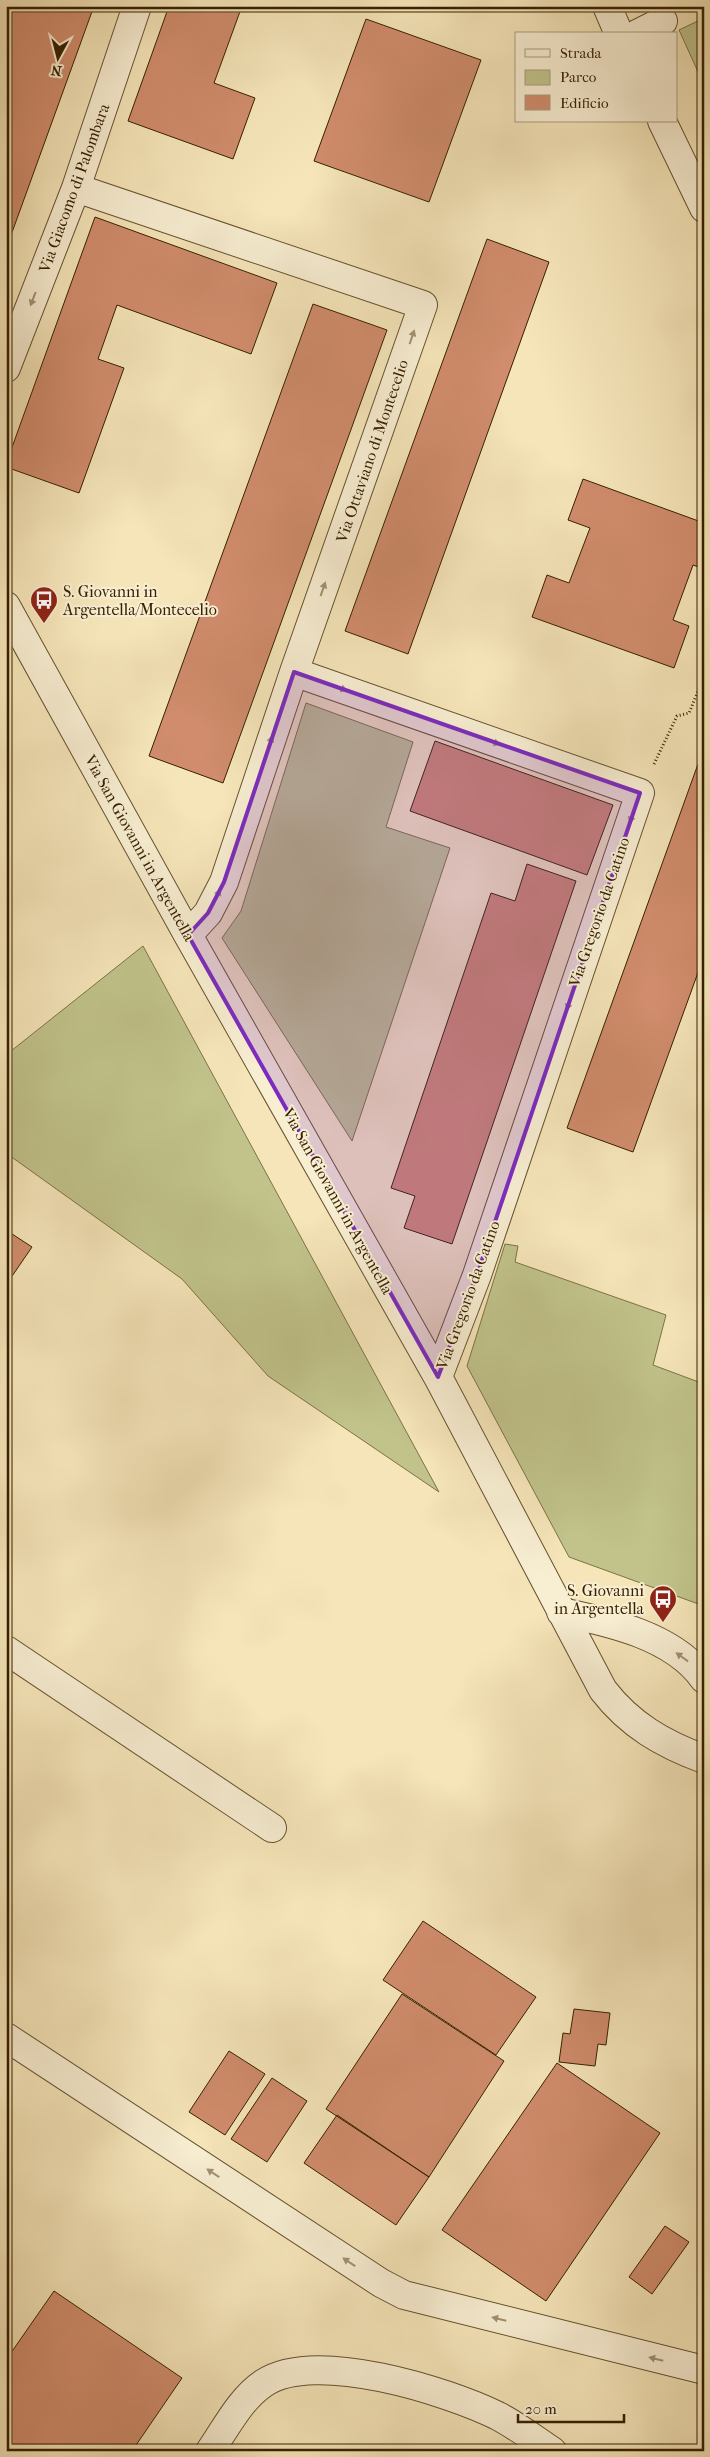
<svg xmlns="http://www.w3.org/2000/svg" width="710" height="2457" font-family="'IM FELL French Canon',serif">
	<style>
		.green { fill: #c1c38b; stroke: #7c7246 }
		.building { fill: #d08c6c; stroke: #362000 }
		.lines { fill: none; stroke-linecap: round; stroke-linejoin: round }
		.minor-casing { stroke: #66512e; stroke-width: 30 }
		.path { stroke: #362000; stroke-width: 3; stroke-dasharray: 1 2.5; stroke-linecap: butt }
		.minor { stroke: #f8eed2; stroke-width: 28 }
		.oneway { fill: #a19174 }
		.marked { fill: #7b2cbf; fill-opacity: 0.2; stroke: #7b2cbf; stroke-width: 4; stroke-linejoin: round }
		.labels { text-anchor: middle; dominant-baseline: central; stroke-width: 4; stroke-linejoin: round; paint-order: stroke }
		.street-label { font-size: 16px; fill: #362000; stroke: #f8eed2 }
		.poi-label { font-size: 16px; fill: #362000; stroke: #f8eed2; text-anchor: start }
	</style>
	<rect width="100%" height="100%" fill="#f5e5b9"/>
	<filter id="stains"><feTurbulence type="fractalNoise" baseFrequency=".004" numOctaves="4"/><feColorMatrix values="0 0 0 0 .2 0 0 0 0 .09 0 0 0 0 .02 0 0 0 .5 -.17"/></filter>
	<radialGradient id="worn" r=".72"><stop offset=".6" stop-color="#630" stop-opacity="0"/><stop offset="1" stop-color="#630" stop-opacity=".3"/></radialGradient>
	<path class="green" d="M704,18V85L679,30Z
		M306,703L413,742L386,827L450,848L352,1141L222,938L241,911Z
		M143,946L439,1492L268,1376L182,1279L6,1153V1055Z
		M505,1244L518,1246L515,1262L666,1315L653,1365L704,1384V1606L569,1557L467,1366Z"/>
	<path class="building" d="M9,6H94L6,249V13Z
		M169,6H242L214,83L255,98L233,159L128,121Z
		M366,19L481,60L429,202L314,161Z
		M95,217L277,283L251,354L117,305L98,359L124,368L79,493L6,467V464Z
		M487,239L549,262L408,654L345,631Z
		M313,304L387,330L223,783L149,756Z
		M583,479L704,523V569L693,565L673,620L689,626L674,668L532,617L547,575L569,583L590,528L568,520Z
		M435,741L613,805L587,875L410,811Z
		M698,764L704,766V956L633,1152L567,1128Z
		M527,864L576,881L452,1244L404,1228L415,1196L391,1188L491,893L515,901Z
		M6,1230L32,1247L6,1285Z
		M423,1921L536,1997L496,2055L383,1980Z
		M402,1994L504,2061L429,2177L326,2109Z
		M574,2009L610,2013L606,2045L598,2044L595,2066L559,2062L563,2033L570,2034Z
		M229,2051L265,2074L225,2135L189,2112Z
		M557,2063L660,2133L546,2301L442,2230Z
		M272,2078L307,2101L267,2162L231,2139Z
		M337,2115L429,2177L396,2225L304,2163Z
		M665,2226L689,2242L652,2294L629,2277Z
		M54,2291L182,2378L132,2451H6V2360Z"/>
	<g class="lines">
		<g class="minor-casing">
			<path id="minor" d="M607,6L619,34
				M637,34L663,21
				M662,121L704,208
				M76,188L423,305L294,672L224,882L208,913L188,935
				M6,368L76,188L137,6
				M6,606L188,935L438,1377L603,1690C630,1725 663,1744 704,1759
				M294,672L640,793L477,1275L438,1377
				M561,1612C609,1622 674,1636 704,1679
				M6,1650L272,1828
				M6,2037L381,2283L404,2295L704,2370
				M210,2451C226,2428 240,2399 264,2383C315,2349 447,2391 498,2416C517,2426 534,2439 552,2451"/>
		</g>
		<path class="path" d="M654,764L677,716L689,713L704,677"/>
		<use href="#minor" class="minor"/>
	</g>
	<defs><path id="oneway-solid" d="M-6-.8H1V-3.2L6.5 0L1 3.2V.8H-6Z" transform="scale(1.25)"/></defs>
	<g class="oneway">
		<use href="#oneway-solid" transform="translate(33 299) rotate(111)"/>
		<use href="#oneway-solid" transform="translate(412 337) rotate(-71)"/>
		<use href="#oneway-solid" transform="translate(323 589) rotate(-71)"/>
		<use href="#oneway-solid" transform="translate(340 688) rotate(19)"/>
		<use href="#oneway-solid" transform="translate(493 742) rotate(19)"/>
		<use href="#oneway-solid" transform="translate(270 743) rotate(-72)"/>
		<use href="#oneway-solid" transform="translate(632 816) rotate(109)"/>
		<use href="#oneway-solid" transform="translate(217 896) rotate(-63)"/>
		<use href="#oneway-solid" transform="translate(569 1003) rotate(109)"/>
		<use href="#oneway-solid" transform="translate(682 1657) rotate(-144)"/>
		<use href="#oneway-solid" transform="translate(213 2173) rotate(-147)"/>
		<use href="#oneway-solid" transform="translate(349 2262) rotate(-147)"/>
		<use href="#oneway-solid" transform="translate(499 2319) rotate(-166)"/>
		<use href="#oneway-solid" transform="translate(656 2359) rotate(-166)"/>
	</g>
	<path class="marked" d="M294,672L640,793L477,1275L438,1377L188,935L208,913L224,882Z"/>
	<defs>
		<g id="bus-pin" transform="scale(1.4375)"><path d="M0 17L-7.5 6A9.5 9.5 0 1 1 7.5 6Z" fill="#8f2418" stroke="#f8eed2"/><path d="M-5-6H5V4H4V6H2V4H-2V6H-4V4H-5ZM-3.5-4V0h7V-4ZM-3.5 1.2v1.5H-2V1.2ZM2 1.2v1.5H3.5V1.2Z" fill="#fff"/></g>
	</defs>
	<g fill-rule="evenodd">
		<use href="#bus-pin" x="44" y="600"/>
		<use href="#bus-pin" x="663" y="1599"/>
	</g>
	<g class="labels">
		<g class="street-label">
			<text transform="translate(74 188) rotate(-70)">Via Giacomo di Palombara</text>
			<text transform="translate(372 451) rotate(-71)">Via Ottaviano di Montecelio</text>
			<text transform="translate(140 848) rotate(61)">Via San Giovanni in Argentella</text>
			<text transform="translate(599 912) rotate(-71)">Via Gregorio da Catino</text>
			<text transform="translate(338 1201) rotate(61)">Via San Giovanni in Argentella</text>
			<text transform="translate(468 1295) rotate(-70)">Via Gregorio da Catino</text>
		</g>
		<g class="poi-label">
			<text x="63" y="591">S. Giovanni in<tspan x="63" dy="18">Argentella/Montecelio</tspan></text>
			<text x="644" y="1590" text-anchor="end">S. Giovanni<tspan x="644" dy="18">in Argentella</tspan></text>
		</g>
	</g>
	<rect width="710" height="2457" fill="none" stroke="#f5e5b9" stroke-width="25"/>
	<rect x="8" y="8" width="695" height="2442" fill="none" stroke="#362000" stroke-width="2.5"/>
	<rect x="12" y="12" width="685" height="2432" fill="none" stroke="#362000"/>
	<rect x="515" y="32" width="162" height="90" fill="#f8eed2" stroke="#aa9c7e"/>
	<rect x="525" y="49" width="25" height="8" fill="#f8eed2" stroke="#aa9c7e"/>
	<text x="560" y="58" font-size="15" fill="#362000">Strada</text>
	<rect x="525" y="70" width="25" height="15" fill="#c1c38b" stroke="#aa9c7e"/>
	<text x="560" y="82" font-size="15" fill="#362000">Parco</text>
	<rect x="525" y="95" width="25" height="15" fill="#d08c6c" stroke="#aa9c7e"/>
	<text x="560" y="108" font-size="15" fill="#362000">Edificio</text>
	<g transform="translate(58 58) rotate(187)" stroke="#f8eed2" stroke-width="4" paint-order="stroke">
	<path d="M0-4L9 19L0 12L-9 19Z" fill="#362000"/>
	<text y="-8" font-size="14" font-weight="bold" text-anchor="middle" fill="#362000">N</text>
	</g>
	<path d="M518 2414v8h106v-8" fill="none" stroke="#362000" stroke-width="2.5"/>
	<text x="525" y="2414" font-size="15" fill="#362000" stroke="#f8eed2" stroke-width="4" paint-order="stroke">20 m</text>
	<rect width="100%" height="100%" filter="url(#stains)"/>
	<rect width="100%" height="100%" fill="url(#worn)"/>
</svg>
